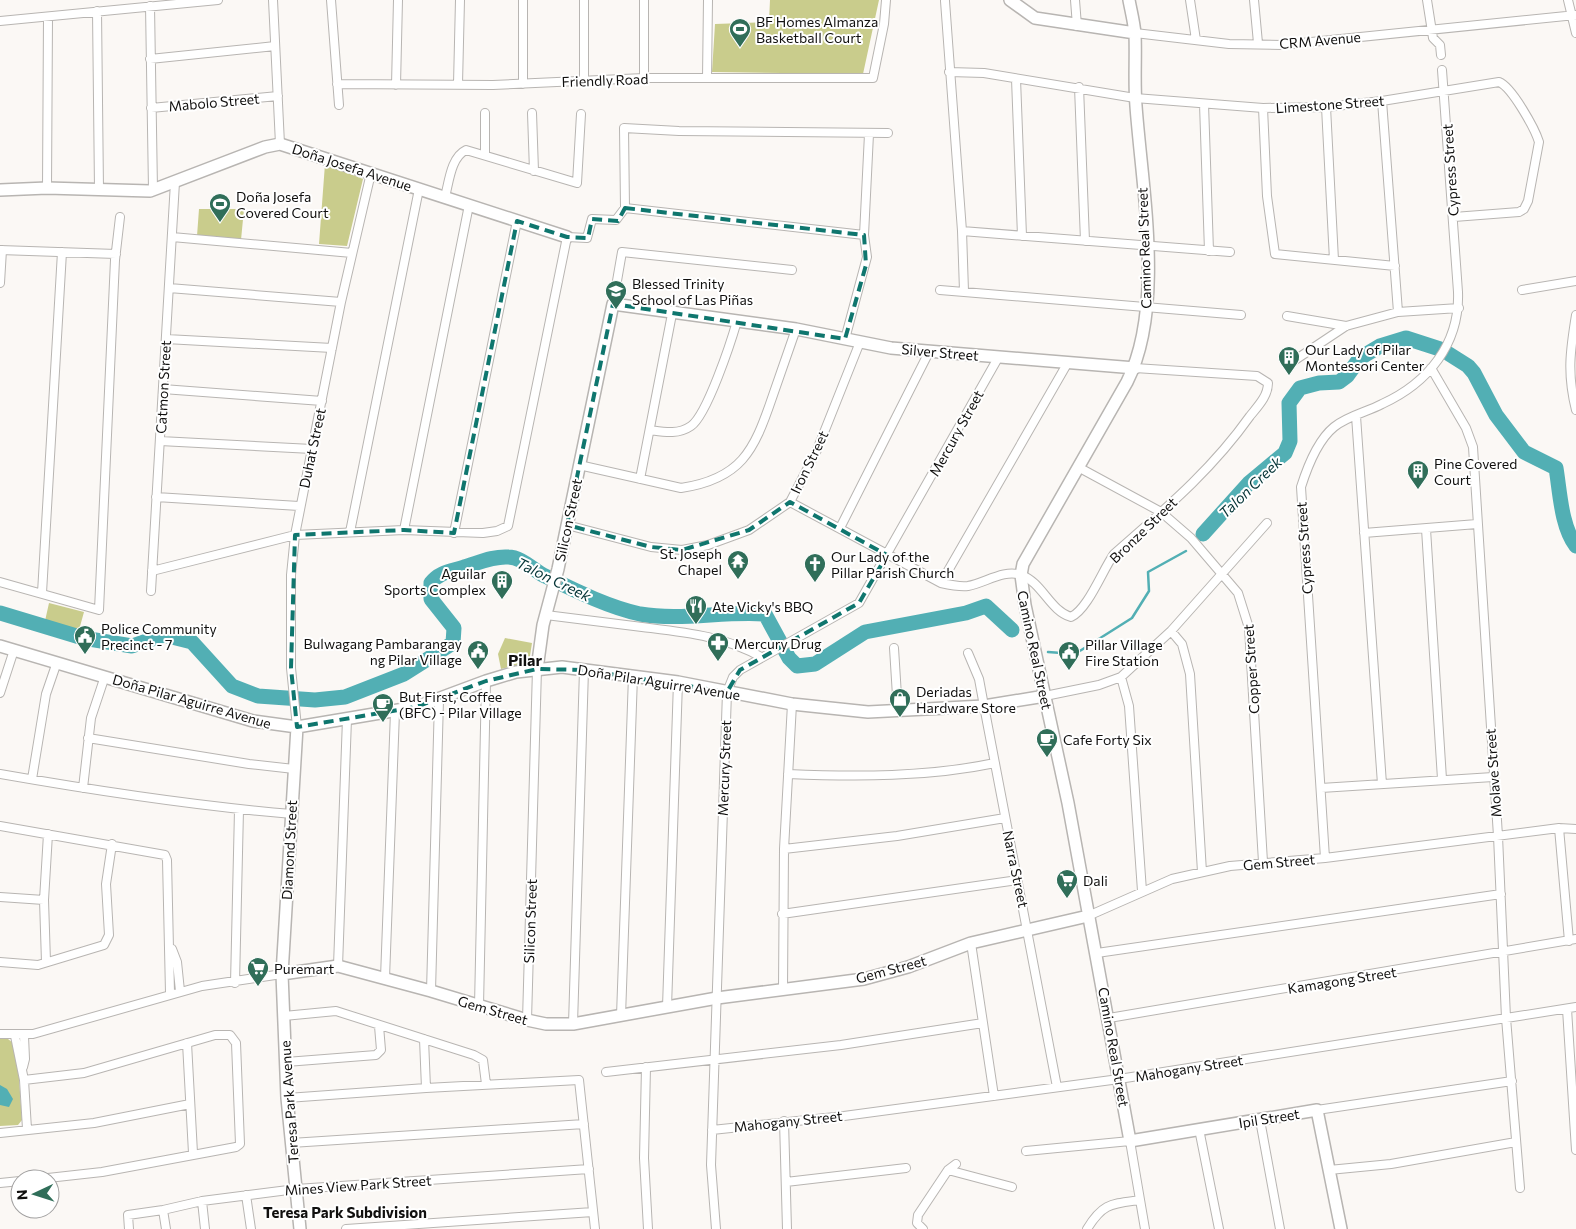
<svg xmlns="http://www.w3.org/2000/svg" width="1576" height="1229" font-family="Commissioner,sans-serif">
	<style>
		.green { fill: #c9cc8c }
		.water { fill: #52afb4 }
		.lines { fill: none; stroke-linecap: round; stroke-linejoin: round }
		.stream { stroke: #52afb4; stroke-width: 2.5 }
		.river { stroke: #52afb4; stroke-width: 15 }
		.street-casing { stroke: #b8b5b2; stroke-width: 10 }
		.secondary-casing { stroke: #b8b5b2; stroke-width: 14 }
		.street { stroke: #fff; stroke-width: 8 }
		.secondary { stroke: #fff; stroke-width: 11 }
		.marked { fill: none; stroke: #0f766e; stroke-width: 4; stroke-dasharray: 10 6; stroke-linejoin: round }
		.labels { text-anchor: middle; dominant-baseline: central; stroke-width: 4; stroke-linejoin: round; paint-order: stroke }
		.poi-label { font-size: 14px; fill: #11100f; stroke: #fff; text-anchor: start }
		.street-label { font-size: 14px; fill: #11100f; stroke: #fff }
		.water-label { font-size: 15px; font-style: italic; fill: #063537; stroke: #fff }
		.neighbourhood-label { font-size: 15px; font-weight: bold; fill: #11100f; stroke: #fff }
		.quarter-label { font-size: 16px; font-weight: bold; fill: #11100f; stroke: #fff }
	</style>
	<rect width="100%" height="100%" fill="#fbf8f5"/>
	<path class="green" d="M770,0H879L863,74L712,72L715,24L769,22Z
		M325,164L363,179L347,246L319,244Z
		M199,209H244L241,240L197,236Z
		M49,603L84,612L79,630L45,621Z
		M505,638L532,643L529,662L501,669L498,654Z
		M0,1038L8,1039L13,1043L15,1056L18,1064L22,1120L18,1125L0,1126Z"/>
	<path class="water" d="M0,1085L7,1089L13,1099L9,1107L0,1105Z"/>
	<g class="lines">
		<path class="stream" d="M1048,652L1075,654L1132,618L1149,591L1148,572L1186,551"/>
		<path class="river" d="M1449,354L1468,366L1474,373L1496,415L1524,452L1556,468C1560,492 1561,526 1576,546
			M1203,534L1249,483L1285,453L1290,441L1289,403L1300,388L1319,383L1339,382L1347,376L1360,358L1380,346L1406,338L1440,349
			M0,613L83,638L132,646L164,635L192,642L232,686L258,696L315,700L345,697L404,674L453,643L454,628L431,599V583C439,572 452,571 464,567C478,563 493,556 508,557C522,557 533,570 545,576C574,590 608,607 640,614C681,621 723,611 765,614L789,658L797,666L815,664L865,632L966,613L986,606L1012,630"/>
		<g class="street-casing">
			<path id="street" d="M273,0L280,144
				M331,0L339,105
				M523,0V84
				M584,0V79
				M1075,0L1077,26
				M1190,0L1196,40
				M1254,0L1258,43
				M1427,0L1433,38L1440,45L1441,55
				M1568,0L1576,33
				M945,1L962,231L964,291
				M150,6L153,190
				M97,11L99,190
				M0,21L218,0
				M1135,33L1229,44L1282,45L1576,15
				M150,59L275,46
				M949,72L984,73L1135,98L1263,108L1326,107L1382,101L1499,82C1512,87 1535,129 1539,142L1528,201L1524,209L1519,212L1454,217
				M644,78V0
				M707,78L708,0
				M1016,79L1022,236
				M337,84L493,85L644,78H873L884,24L886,0
				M458,84L460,0
				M396,85L398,0
				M1079,87L1085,241
				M1382,101L1398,312
				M1204,104L1209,251
				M1326,107L1334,260
				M151,108L278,96
				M1263,108L1267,196L1275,254L1395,266
				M532,113L534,171
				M485,155V113
				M47,188L48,17
				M445,197C449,182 451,157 466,150L577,183L581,114
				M625,208L864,235
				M962,231L1230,252
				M172,237L352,253
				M0,250L116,254
				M0,283L2,250
				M169,288L341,302
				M940,290L1241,315
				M1522,290L1576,281
				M613,304L622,252L792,270
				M1576,315C1570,352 1567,374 1576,410
				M1287,316L1346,326
				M166,339L332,348
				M845,339L867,257L864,235L869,134
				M1295,360L1346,326L1398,312L1459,308
				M1431,368L1466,428L1473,447L1498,836L1506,1018L1520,1188
				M163,389L322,401
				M1356,416L1382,784
				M650,430C664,432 678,435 691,426C707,415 731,342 737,321
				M160,441L312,449
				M579,465L681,488C741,479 754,451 772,398C780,375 788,352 796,329
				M1078,467L1161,512L1191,538L1238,593L1249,628L1263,862
				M640,479L672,314
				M156,497L299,506
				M790,502L941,583C950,585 959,587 968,586C985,583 1004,569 1021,575C1042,582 1050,611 1071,617C1088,609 1102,571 1114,554C1164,510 1211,471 1250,416C1258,406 1268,396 1268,383L1257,376L1135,368
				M567,525L651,547L682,550L708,545L749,530L790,502L817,450L860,342
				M840,528L929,352
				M1426,529L1442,779
				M404,530L469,205
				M350,532L419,189
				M454,533L517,221
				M1364,533L1477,524
				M152,571L295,535L404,530L483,533L497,531L508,526L567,237L587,238L592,219L616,220L625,208L624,128L679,131L888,133
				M0,582L99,610L115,260L120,217
				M941,583L1067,364
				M151,591L175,182
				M42,593L62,252
				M546,615C578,619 610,623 642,627C682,632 726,636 761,657
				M1171,631L1182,644L1190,674L1202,872
				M894,648L898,712
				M968,653L979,679L984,706L1057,1087
				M1121,677L1129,706L1142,891
				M0,693L14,650
				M1045,696L1099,685L1121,677L1171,631L1267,523
				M297,727L291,668V575L295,535L341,302L371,173
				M88,738L249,764L294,769
				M0,774C97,791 194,806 292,814
				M788,774C857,777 928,777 995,763
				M32,779L46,694L57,662
				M83,788L91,718L105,676
				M1321,788L1493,777
				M0,826L165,855L167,860L170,993
				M1559,828L1569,941
				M784,849L897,836L1005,818
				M1325,858L1301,487C1307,468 1318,440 1334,427C1347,416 1367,412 1382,404C1428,383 1460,344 1458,292L1442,70
				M0,897L44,900
				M782,914L1018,880
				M1088,916L1172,879L1230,866L1325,858L1559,828L1576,829
				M971,943L994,1096
				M172,949L177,962L180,991
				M1097,953L1501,894
				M0,962L38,965L104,945L109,935L106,884L112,844
				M46,962L44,900L48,834
				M338,966L347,719
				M385,978L395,712
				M235,983L239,810
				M783,989L784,849L792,704
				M431,991L439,700
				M479,1006L486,681
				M667,1007L678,682
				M1567,1009L1576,1150
				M284,1016L336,1011L474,1055L483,1060L486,1084
				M621,1016L633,676
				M1109,1018L1576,939
				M527,1020L537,669
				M573,1024L584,670
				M0,1034H33L202,986L282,974
				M15,1036L24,1080L27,1129
				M424,1039L426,1088
				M187,1043L193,1153
				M286,1062L376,1055L381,1050L379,1026
				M23,1067L25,1059L24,1036
				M646,1067L644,1158L648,1229
				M606,1072L841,1045L983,1023
				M24,1080L84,1073L215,1035H230L236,1043L240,1144L236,1147L102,1172L39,1179
				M287,1098L426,1088L579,1080L595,1229
				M1317,1110L1512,1081
				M1260,1120L1280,1229
				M784,1121L787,1229
				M1199,1129L1219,1229
				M712,1130L844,1116L1119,1079L1576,1007
				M0,1133L94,1123L190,1104
				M291,1143L584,1124
				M1026,1151L1130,1141L1145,1229
				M948,1170L1012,1187
				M1329,1170L1391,1164L1516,1142
				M786,1182L906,1168
				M0,1183L20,1181
				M246,1195L251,1229
				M202,1201L205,1229
				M163,1210L166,1229
				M129,1229L128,1215L163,1210L202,1201L296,1189L589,1169
				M346,1229L593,1212
				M716,1229L711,1165L727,692L733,677L740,670L859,603L998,358
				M923,1229L917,1223L918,1215L948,1170L956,1164
				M1087,1229C1103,1203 1111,1204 1140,1200"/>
		</g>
		<g class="secondary-casing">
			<path id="secondary" d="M1010,0L1035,18L1135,33
				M1129,0C1131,11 1134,22 1135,34C1136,58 1134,82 1136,106C1142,189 1165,307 1127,382L1023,564L1021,575L1025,605L1068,803L1130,1141L1317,1110L1341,1229
				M0,190L47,188L150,191L265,147L280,144L567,237
				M0,646L253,721L297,727L416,707L486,681L516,672L562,667L678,682L792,704L868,712L984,706L1045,696
				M537,669L543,625L558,569L613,304L796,329L891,348L1135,368
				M297,727L282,974L287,1098L300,1229
				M282,974L338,966L431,991L527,1020L546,1024H573L717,998L864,979L908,967L971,943L1088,916"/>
		</g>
		<use href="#street" class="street"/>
		<use href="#secondary" class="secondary"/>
	</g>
	<path class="marked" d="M625,208L864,235L866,265L845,339L613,304L567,525L651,547L682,550L749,530L790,502L887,555L859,603L740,670L727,692L584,670L537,669L486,681L416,707L297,727L291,668L295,535L404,530L454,533L517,221L567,237L588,238L592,219L618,221Z"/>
	<defs>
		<g id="stadium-pin" transform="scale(1.125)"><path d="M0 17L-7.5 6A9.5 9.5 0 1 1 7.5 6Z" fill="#306e59" stroke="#fff"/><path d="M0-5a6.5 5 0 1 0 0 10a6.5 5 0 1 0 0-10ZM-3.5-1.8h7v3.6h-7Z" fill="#fff"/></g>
		<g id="school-pin" transform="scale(1.125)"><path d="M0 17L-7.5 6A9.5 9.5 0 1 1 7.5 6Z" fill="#306e59" stroke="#fff"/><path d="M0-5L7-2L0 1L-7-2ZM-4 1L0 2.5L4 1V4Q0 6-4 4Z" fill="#fff"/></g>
		<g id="building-pin" transform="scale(1.125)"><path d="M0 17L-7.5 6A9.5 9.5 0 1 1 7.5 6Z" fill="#306e59" stroke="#fff"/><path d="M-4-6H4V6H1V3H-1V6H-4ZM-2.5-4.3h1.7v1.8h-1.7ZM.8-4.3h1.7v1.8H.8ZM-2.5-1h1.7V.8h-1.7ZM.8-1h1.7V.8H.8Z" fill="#fff"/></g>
		<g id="temple-pin" transform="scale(1.125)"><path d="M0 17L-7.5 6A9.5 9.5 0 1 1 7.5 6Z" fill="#306e59" stroke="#fff"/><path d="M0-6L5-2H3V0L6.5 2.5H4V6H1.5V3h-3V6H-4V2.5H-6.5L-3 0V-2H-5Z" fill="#fff"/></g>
		<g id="church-pin" transform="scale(1.125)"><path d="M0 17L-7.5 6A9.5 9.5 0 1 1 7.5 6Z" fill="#306e59" stroke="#fff"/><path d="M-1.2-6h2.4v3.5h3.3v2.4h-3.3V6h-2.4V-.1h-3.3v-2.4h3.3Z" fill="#fff"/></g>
		<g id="restaurant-pin" transform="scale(1.125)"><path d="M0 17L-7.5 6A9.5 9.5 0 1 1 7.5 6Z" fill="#306e59" stroke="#fff"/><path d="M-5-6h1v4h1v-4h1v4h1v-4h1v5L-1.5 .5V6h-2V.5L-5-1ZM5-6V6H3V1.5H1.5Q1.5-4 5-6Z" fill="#fff"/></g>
		<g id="civic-pin" transform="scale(1.125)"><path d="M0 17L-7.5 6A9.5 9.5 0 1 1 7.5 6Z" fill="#306e59" stroke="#fff"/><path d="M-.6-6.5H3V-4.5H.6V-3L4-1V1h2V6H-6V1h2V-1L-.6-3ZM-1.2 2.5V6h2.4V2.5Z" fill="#fff"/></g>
		<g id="pharmacy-pin" transform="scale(1.125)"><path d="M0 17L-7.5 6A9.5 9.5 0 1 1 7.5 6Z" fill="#306e59" stroke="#fff"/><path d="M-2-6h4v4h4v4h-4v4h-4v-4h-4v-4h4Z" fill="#fff"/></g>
		<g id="shop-pin" transform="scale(1.125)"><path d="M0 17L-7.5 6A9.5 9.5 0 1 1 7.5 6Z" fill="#306e59" stroke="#fff"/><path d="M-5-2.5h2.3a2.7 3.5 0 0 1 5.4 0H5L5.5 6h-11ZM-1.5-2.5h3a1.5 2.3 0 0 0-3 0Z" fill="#fff"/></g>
		<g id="cafe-pin" transform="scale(1.125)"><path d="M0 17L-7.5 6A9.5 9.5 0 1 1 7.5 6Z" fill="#306e59" stroke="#fff"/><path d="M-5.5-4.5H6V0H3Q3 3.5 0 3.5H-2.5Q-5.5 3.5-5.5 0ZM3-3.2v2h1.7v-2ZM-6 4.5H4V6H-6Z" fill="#fff"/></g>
		<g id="supermarket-pin" transform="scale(1.125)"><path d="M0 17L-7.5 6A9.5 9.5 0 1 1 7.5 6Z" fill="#306e59" stroke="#fff"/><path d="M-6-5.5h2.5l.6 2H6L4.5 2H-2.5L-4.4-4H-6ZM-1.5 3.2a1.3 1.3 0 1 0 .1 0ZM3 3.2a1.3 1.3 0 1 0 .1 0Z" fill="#fff"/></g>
	</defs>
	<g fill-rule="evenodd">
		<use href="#stadium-pin" x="740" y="29"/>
		<use href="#stadium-pin" x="220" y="204"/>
		<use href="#school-pin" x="616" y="291"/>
		<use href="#building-pin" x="1289" y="357"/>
		<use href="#building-pin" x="1418" y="471"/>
		<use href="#temple-pin" x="738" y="561"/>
		<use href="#church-pin" x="815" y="564"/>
		<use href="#building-pin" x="502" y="581"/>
		<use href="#restaurant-pin" x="696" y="606"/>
		<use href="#civic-pin" x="85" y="636"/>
		<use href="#pharmacy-pin" x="718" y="643"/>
		<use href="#civic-pin" x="478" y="651"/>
		<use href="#civic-pin" x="1069" y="652"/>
		<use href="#shop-pin" x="900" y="699"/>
		<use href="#cafe-pin" x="383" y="704"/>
		<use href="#cafe-pin" x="1047" y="739"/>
		<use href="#supermarket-pin" x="1067" y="880"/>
		<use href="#supermarket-pin" x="258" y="968"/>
	</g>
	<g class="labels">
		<g class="poi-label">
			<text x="756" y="21">BF Homes Almanza<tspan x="756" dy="16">Basketball Court</tspan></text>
			<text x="236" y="196">Doña Josefa<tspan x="236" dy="16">Covered Court</tspan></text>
			<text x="632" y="283">Blessed Trinity<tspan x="632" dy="16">School of Las Piñas</tspan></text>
			<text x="1305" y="349">Our Lady of Pilar<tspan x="1305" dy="16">Montessori Center</tspan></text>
			<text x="1434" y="463">Pine Covered<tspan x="1434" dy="16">Court</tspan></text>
			<text x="722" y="553" text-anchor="end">St. Joseph<tspan x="722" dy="16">Chapel</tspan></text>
			<text x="831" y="556">Our Lady of the<tspan x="831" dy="16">Pillar Parish Church</tspan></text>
			<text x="486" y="573" text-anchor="end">Aguilar<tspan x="486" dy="16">Sports Complex</tspan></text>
			<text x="712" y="606">Ate Vicky's BBQ</text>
			<text x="101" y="628">Police Community<tspan x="101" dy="16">Precinct - 7</tspan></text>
			<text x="462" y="643" text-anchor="end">Bulwagang Pambarangay<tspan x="462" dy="16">ng Pilar Village</tspan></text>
			<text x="734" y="643">Mercury Drug</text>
			<text x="1085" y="644">Pillar Village<tspan x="1085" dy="16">Fire Station</tspan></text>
			<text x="916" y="691">Deriadas<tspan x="916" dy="16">Hardware Store</tspan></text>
			<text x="399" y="696">But First, Coffee<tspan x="399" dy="16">(BFC) - Pilar Village</tspan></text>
			<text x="1063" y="739">Cafe Forty Six</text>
			<text x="1083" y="880">Dali</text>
			<text x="274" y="968">Puremart</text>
		</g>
		<g class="street-label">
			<text transform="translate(1320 40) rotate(-5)">CRM Avenue</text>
			<text transform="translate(605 80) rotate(-2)">Friendly Road</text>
			<text transform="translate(214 102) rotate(-5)">Mabolo Street</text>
			<text transform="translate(1330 104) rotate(-4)">Limestone Street</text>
			<text transform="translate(352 167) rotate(18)">Doña Josefa Avenue</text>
			<text transform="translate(1450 170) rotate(-94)">Cypress Street</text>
			<text transform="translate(1144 248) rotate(-92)">Camino Real Street</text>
			<text transform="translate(940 352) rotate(5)">Silver Street</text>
			<text transform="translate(163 387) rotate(-87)">Catmon Street</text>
			<text transform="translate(956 433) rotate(-61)">Mercury Street</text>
			<text transform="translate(312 448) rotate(-78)">Duhat Street</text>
			<text transform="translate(809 462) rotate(-64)">Iron Street</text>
			<text transform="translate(568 520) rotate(-78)">Silicon Street</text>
			<text transform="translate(1143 530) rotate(-44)">Bronze Street</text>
			<text transform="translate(1304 548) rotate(-94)">Cypress Street</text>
			<text transform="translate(1035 650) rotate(78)">Camino Real Street</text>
			<text transform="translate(1251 669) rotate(-94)">Copper Street</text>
			<text transform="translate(659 682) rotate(9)">Doña Pilar Aguirre Avenue</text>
			<text transform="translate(192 701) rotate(16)">Doña Pilar Aguirre Avenue</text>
			<text transform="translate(724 768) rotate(-88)">Mercury Street</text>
			<text transform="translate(1493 773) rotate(-94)">Molave Street</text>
			<text transform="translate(289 850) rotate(-87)">Diamond Street</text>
			<text transform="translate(1279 862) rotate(-5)">Gem Street</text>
			<text transform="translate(1016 869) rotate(78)">Narra Street</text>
			<text transform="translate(530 921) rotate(-88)">Silicon Street</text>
			<text transform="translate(891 969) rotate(-15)">Gem Street</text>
			<text transform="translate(1342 980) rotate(-9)">Kamagong Street</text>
			<text transform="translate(493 1010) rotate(16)">Gem Street</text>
			<text transform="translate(1114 1047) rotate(80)">Camino Real Street</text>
			<text transform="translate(1189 1068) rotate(-9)">Mahogany Street</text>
			<text transform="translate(289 1102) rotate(-94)">Teresa Park Avenue</text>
			<text transform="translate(1269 1118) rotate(-9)">Ipil Street</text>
			<text transform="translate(788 1121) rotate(-6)">Mahogany Street</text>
			<text transform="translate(358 1185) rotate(-4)">Mines View Park Street</text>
		</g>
		<g class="water-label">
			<text transform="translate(1250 487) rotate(-44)">Talon Creek</text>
			<text transform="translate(554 579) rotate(26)">Talon Creek</text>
		</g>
		<g class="neighbourhood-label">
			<text x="345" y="1212">Teresa Park Subdivision</text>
		</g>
		<g class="quarter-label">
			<text x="525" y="659">Pilar</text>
		</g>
	</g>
	<g transform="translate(35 1194) rotate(266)"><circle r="24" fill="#ffffff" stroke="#a09f9f"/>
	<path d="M0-4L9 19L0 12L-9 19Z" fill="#306e59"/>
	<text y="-8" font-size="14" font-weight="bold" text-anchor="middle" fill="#11100f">N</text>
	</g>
</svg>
